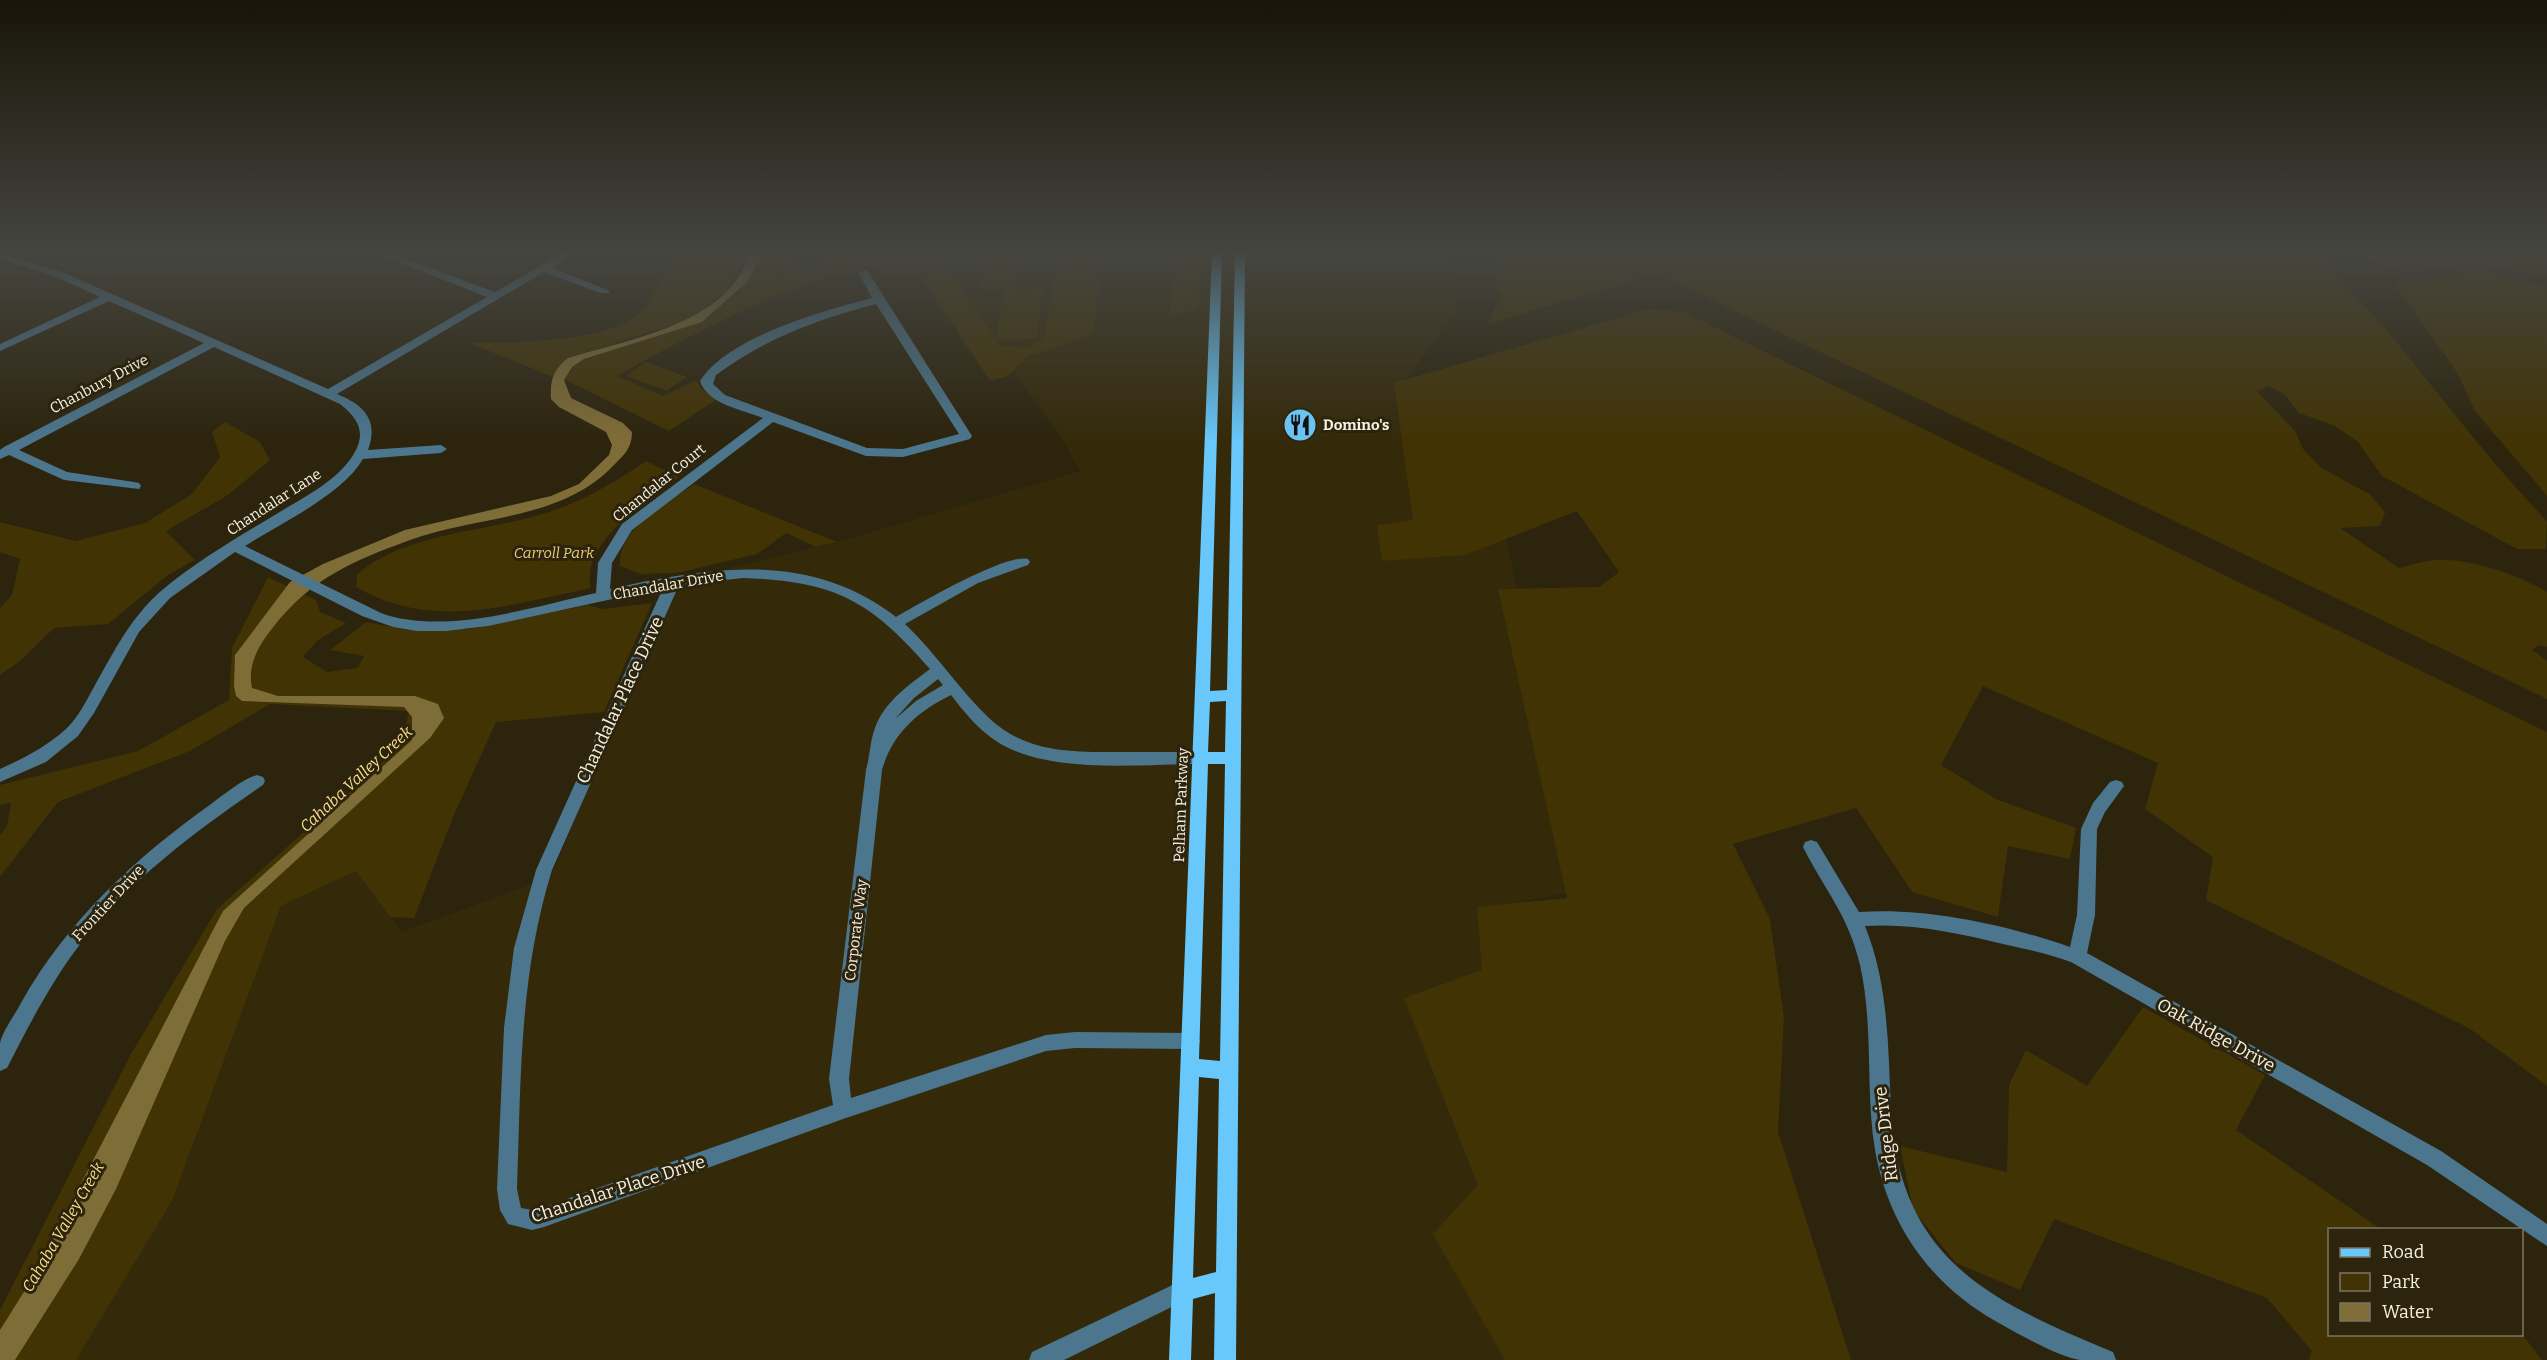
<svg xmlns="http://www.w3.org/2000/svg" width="2547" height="1360" font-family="Bitter,serif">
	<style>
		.built { fill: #342a0a }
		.green { fill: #413304 }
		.water { fill: #7f6d37 }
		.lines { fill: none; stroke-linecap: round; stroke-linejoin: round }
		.minor { fill: #4b768e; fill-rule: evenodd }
		.major { fill: #68c8fb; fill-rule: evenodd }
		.labels { text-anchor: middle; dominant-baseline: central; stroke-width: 6; stroke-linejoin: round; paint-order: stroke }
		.street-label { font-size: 15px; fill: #f4efe0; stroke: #2c240d }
		.poi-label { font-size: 15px; font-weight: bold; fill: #f4efe0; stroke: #2c240d; text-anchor: start }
		.park-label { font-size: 15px; font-style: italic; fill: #e7cb79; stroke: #2c240d }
		.water-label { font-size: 16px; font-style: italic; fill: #fcdf8d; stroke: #2c240d }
		.near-street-label { font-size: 18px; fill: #f4efe0; stroke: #2c240d }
	</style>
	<rect width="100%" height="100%" fill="#2c240d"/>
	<path class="built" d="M923,252H1450L1457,312L1403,383L1426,532L1506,539L1586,889L1485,909L1498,1178L1536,1360H76L172,1201L281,906L356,871L402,932L551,877L673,582L837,542L1080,471L1062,438L931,258Z"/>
	<path class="green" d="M676,252H750L729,288L692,319L568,358L553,377L470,343C513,342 603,343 637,315C648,307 667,266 676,252Z
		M764,252H795L780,273L857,252H895L931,258L938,264L948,266L996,339L1004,289H1008H978L987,252H1024L1016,289L1043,288L1037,338L996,340L1001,346L1029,348L1044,336L1059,252H1102L1094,334L1026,357L1008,376L990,381L910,261C889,265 867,266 847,272C766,295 690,335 617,376L663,396L696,380L702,390L717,399L669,431L564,379L572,367L584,359L702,322L748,281Z
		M1178,252H1202L1198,310L1169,315Z
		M1507,252H2547V277L2500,267L2459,265L2414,272L2387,267L2357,253L2329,255C2335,282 2366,305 2384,327C2438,392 2488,460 2547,521L2546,549H2517L2382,476L2358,442L2333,425L2299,413L2285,395L2269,386L2257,391L2295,431L2303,449L2322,468L2371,495L2385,513L2380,526L2340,528L2399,568C2411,565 2423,561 2435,560C2468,557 2519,575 2547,592V647L2538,645L2532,650L2547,661V699L1657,274L1488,324L1501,295L1486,262L1500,261L1508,255Z
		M2477,271L2496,272L2547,287V496L2475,411L2458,374L2394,284L2406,278Z
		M1648,309L1683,312L2547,732V1086L2469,1028L2206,900L2213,857L2145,809L2158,763L1983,686L1941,765L1996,799L2076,828L2070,859L2008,846L1998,917L1912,892L1856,808L1733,844L1770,919L1784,1017L1778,1132L1851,1360H1505L1433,1234L1478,1185L1404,998L1482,970L1477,907L1567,898L1498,589L1599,587L1619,572L1577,511L1465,555L1382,561L1377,525L1413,520L1394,383Z
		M646,362L687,377L667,391L626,376Z
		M225,422L260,442L270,460L228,495L166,531L195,560L168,575L108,624L54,628L20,661L0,675V608L12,595L20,559L0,552V522L76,541L145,523L192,494L220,457L212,432Z
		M646,461L679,477C649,498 579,544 591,588C511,604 433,632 356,587L357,575C401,534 482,532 539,515C578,504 613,484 646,461Z
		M694,484L837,542L816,547L786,533L757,554L677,573L640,574L620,566C617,528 667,504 694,484Z
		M268,577L316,600L320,612L346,623L317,641L303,657L327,672L358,668L364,656L330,650L366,622L408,630L470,629L588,605L602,609L652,603L604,712L496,722L454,815L414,918L390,917L356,871L281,906L172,1201L76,1360H0V1310L131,1054L217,909L401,746L409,711L270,704L190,751L58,802L0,877V835L7,826L11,803L0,805V785L138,751L229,700L232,648Z
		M2143,1007L2265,1075L2236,1130L2381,1229L2330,1230V1334H2522L2542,1360H2309L2312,1351L2267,1298L2054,1219L2020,1290L1956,1263L1913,1210L1900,1146L2007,1172L2009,1085L2026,1050L2087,1086Z"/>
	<path class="water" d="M750,252H764L748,281L702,322L584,359L572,367L564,380L571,398L623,423L632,432C632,448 624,455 613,466C560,521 478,515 410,540C353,561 312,578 274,626C259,645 247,664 252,688L278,696H415L438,704L444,718L430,738L244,908L225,941L116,1189L79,1259L15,1360H0V1330L27,1287L223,911L412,740V717L404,707L242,701L236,696L234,686L235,655L290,582L323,564L405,530L551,496L579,484L609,455L612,445L606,432L559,407L551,399C550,380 553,370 568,358C629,339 730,324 750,252Z"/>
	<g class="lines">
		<path class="minor" d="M373,252H387L495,292L564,252H576L552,268L610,291L608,293H600L544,272L337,394C364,405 379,420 368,450L441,445L447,449L441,453L363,459C342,495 281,523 245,546L381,613C444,636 532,607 596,593L598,563L622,524L763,418C743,410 707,404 700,381C729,336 823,311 872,298L858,272L867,270L972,436L970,439L903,457L866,456L773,422L632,530L612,563L610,589C709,567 810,550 896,617C919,604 1006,553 1028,559L1030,562L1028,565L978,583L905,624C936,653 959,690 990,719C1027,753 1072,752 1119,752C1146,752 1174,752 1201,752L1207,754L1209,758L1207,762L1201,764C1140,764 1048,775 996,741C978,729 964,712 951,695C918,711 892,734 882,770L849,1079L851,1098L1046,1035L1075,1032L1191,1033L1198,1035L1200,1041L1198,1047L1191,1049L1075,1048L1046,1051L843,1119L544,1227L532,1230L508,1224L500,1210L497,1189L504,1028L514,948L536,870L663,588L488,626L446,631H417L393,627L362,616L235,552L170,598L139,632L94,713L78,736L46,762L0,782V769C24,758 46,747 66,729C78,718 86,701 94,687C113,653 131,617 161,591C199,559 242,535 283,510C305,497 333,482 349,461C367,437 362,421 340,404L214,347L19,450L67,472L134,482L139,483L141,486L139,489L64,480L9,455L0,459V450L4,447L204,343L109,301L0,351V344L100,297L54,276L0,259V253L62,272L328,389L487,297ZM876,304L959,434L903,449L867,448L725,395L713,384L716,375C767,338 815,320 876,304ZM743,578C835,581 870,600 930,669C909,685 884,702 875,728C870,741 870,756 866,770L829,1079L833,1105L544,1207L532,1210L521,1208L517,1189C521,1079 519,976 552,870L679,585ZM938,679L943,685L916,701L895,719L914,698Z
			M257,775L263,777L265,781L263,785C196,831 131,879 81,943C51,982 29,1025 7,1068L0,1071C0,1062 0,1051 0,1043C3,1030 15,1015 21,1003C67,921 135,858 211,804C225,794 241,780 257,775Z
			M2116,780L2122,782L2124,786L2105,812L2097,829L2095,915L2087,953L2441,1151L2547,1224V1246L2427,1165L2071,962C2049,954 2026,949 2003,944C1958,933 1912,923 1865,926C1889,986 1888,1047 1891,1110C1899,1259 1989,1301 2113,1352L2116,1360C2104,1360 2091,1360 2080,1360C2058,1357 2017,1333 1997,1322C1931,1285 1888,1225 1875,1150C1865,1089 1874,1028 1860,965C1848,914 1825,891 1803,847L1805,842L1811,840L1817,842L1859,912C1925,907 2008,925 2070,947L2077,915L2081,829L2093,803L2110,782Z
			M1183,1280L1190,1284L1194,1291L1190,1298L1064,1360H1029L1032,1352Z"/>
		<path class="major" d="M1212,252H1222L1210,691L1227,690L1235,252H1245L1236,1360H1214L1215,1293L1193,1299L1191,1360H1169ZM1226,701L1225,752H1208L1210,702ZM1208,764H1225L1220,1061L1199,1059ZM1199,1077L1219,1079L1216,1272L1193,1278Z"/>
	</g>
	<linearGradient id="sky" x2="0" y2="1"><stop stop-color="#181407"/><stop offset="0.57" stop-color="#454540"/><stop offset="1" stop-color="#454540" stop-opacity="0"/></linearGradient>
	<rect width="2547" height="442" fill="url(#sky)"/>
	<defs>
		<g id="restaurant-disc" transform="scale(1.725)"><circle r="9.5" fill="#6bc3f2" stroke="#2c240d"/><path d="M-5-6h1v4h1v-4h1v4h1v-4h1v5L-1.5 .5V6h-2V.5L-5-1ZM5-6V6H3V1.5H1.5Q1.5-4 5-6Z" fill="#111"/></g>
	</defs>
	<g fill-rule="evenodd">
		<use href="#restaurant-disc" x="1300" y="425"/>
	</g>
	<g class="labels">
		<g class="street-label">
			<text transform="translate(99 384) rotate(-28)">Chanbury Drive</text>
			<text transform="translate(659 483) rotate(-39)">Chandalar Court</text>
			<text transform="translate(274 502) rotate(-33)">Chandalar Lane</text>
			<text transform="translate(668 585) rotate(-10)">Chandalar Drive</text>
			<text transform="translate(1181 805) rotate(-88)">Pelham Parkway</text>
			<text transform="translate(108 903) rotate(-47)">Frontier Drive</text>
			<text transform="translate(856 930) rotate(-83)">Corporate Way</text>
		</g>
		<g class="poi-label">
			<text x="1323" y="425">Domino's</text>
		</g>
		<g class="park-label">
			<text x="554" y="553">Carroll Park</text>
		</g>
		<g class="water-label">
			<text transform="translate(356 779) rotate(-43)">Cahaba Valley Creek</text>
			<text transform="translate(63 1227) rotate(-60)">Cahaba Valley Creek</text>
		</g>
		<g class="near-street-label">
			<text transform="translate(620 700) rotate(-65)">Chandalar Place Drive</text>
			<text transform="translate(2216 1035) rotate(29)">Oak Ridge Drive</text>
			<text transform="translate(1886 1134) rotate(-97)">Ridge Drive</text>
			<text transform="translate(618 1189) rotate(-18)">Chandalar Place Drive</text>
		</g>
	</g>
	<rect x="2328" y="1228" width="195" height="108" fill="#2c240d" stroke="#7c7561" stroke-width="1.5"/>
	<rect x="2340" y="1248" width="30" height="9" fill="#68c8fb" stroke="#7c7561" stroke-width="1.5"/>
	<text x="2382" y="1258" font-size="18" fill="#f4efe0">Road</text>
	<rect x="2340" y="1273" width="30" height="18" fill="#413304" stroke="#7c7561" stroke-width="1.5"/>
	<text x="2382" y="1288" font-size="18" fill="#f4efe0">Park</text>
	<rect x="2340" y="1303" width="30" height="18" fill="#7f6d37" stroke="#7c7561" stroke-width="1.5"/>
	<text x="2382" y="1318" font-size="18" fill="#f4efe0">Water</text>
</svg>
